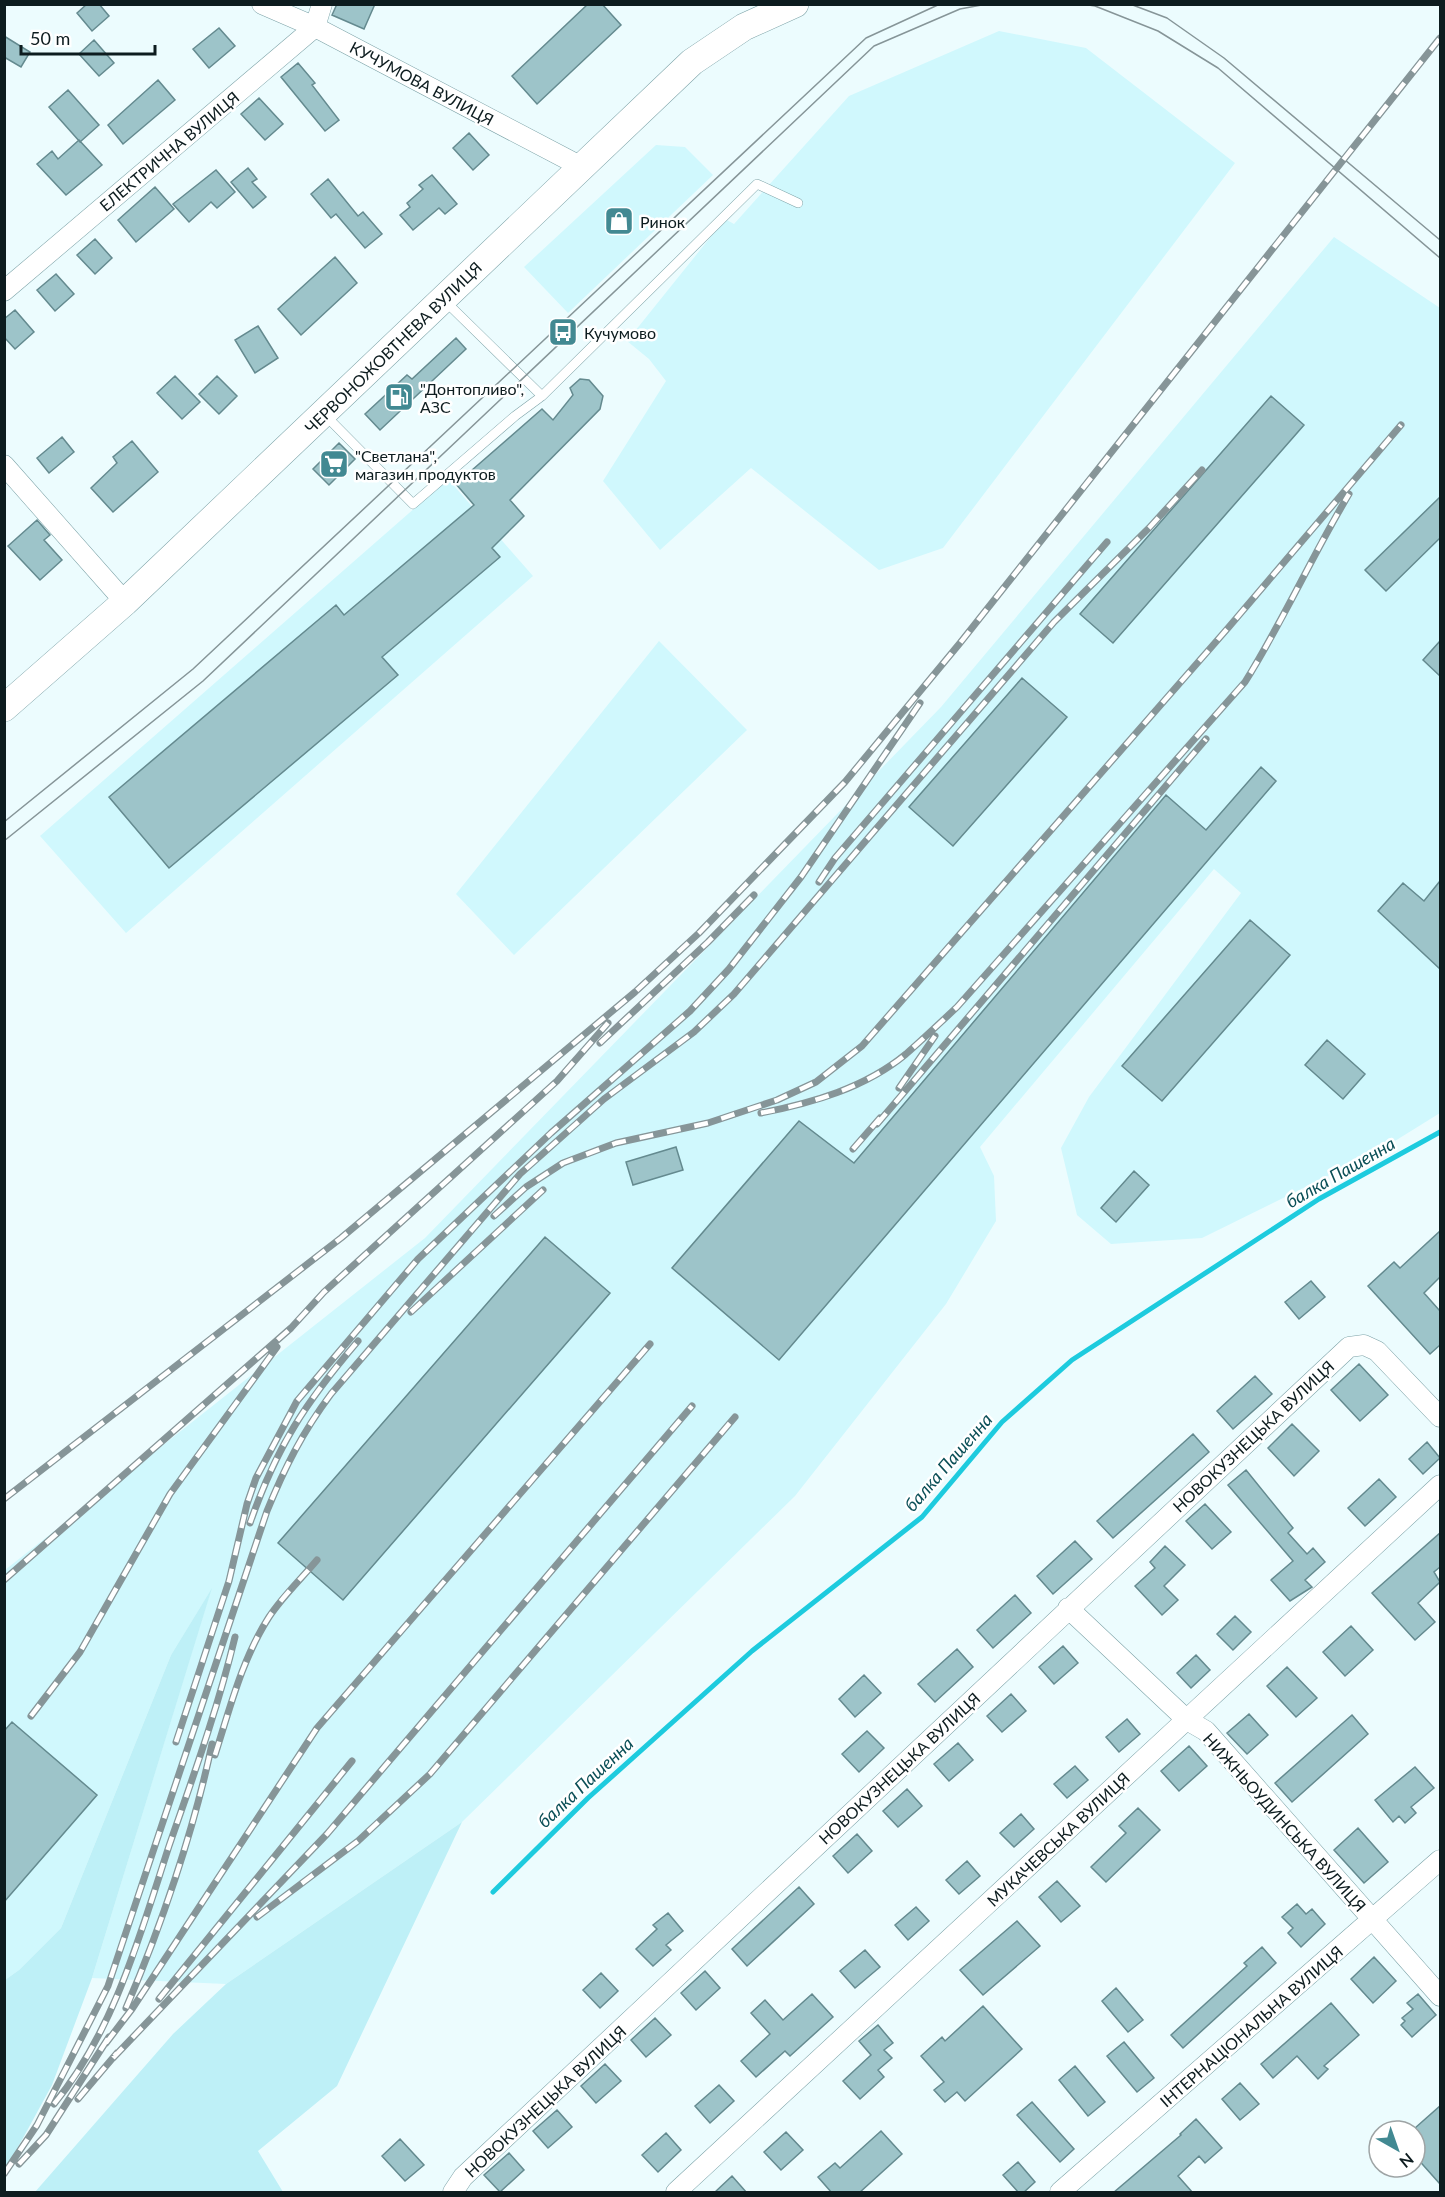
<svg xmlns="http://www.w3.org/2000/svg" width="1445" height="2197" font-family="Lato,sans-serif">
	<style>
		.built { fill: #d0f8fd }
		.green { fill: #bef0f7 }
		.lines { fill: none; stroke-linecap: round; stroke-linejoin: round }
		.stream { stroke: #1dcbde; stroke-width: 5 }
		.building { fill: #9dc4c9; stroke: #648a8f; stroke-width: 1.5 }
		.service-casing { stroke: #7ca2a7; stroke-width: 10 }
		.minor-casing { stroke: #7ca2a7; stroke-width: 21 }
		.secondary-casing { stroke: #7ca2a7; stroke-width: 28 }
		.service { stroke: #fff; stroke-width: 9 }
		.minor { stroke: #fff; stroke-width: 20 }
		.secondary { stroke: #fff; stroke-width: 27 }
		.tram { stroke: #869598; stroke-width: 1.5 }
		.rail-casing { stroke: #869598; stroke-width: 7 }
		.rail { stroke: #fff; stroke-width: 4.5; stroke-dasharray: 14; stroke-linecap: butt }
		.labels { text-anchor: middle; dominant-baseline: central; stroke-width: 5; stroke-linejoin: round; paint-order: stroke }
		.street-label { font-size: 16px; fill: #0d1c1f; stroke: #fff }
		.poi-label { font-size: 16px; fill: #0d1c1f; stroke: #fff; text-anchor: start }
		.water-label { font-size: 18px; font-style: italic; fill: #0b4f57; stroke: #fff }
	</style>
	<rect width="100%" height="100%" fill="#ecfcfe"/>
	<path class="built" d="M999,31L1086,48L1235,163L943,548L879,570L751,468L660,550L603,481L666,381L649,359L627,341L725,219L734,224L849,96Z
		M656,145L685,147L713,175L568,313L524,267Z
		M1334,237L1440,308V1113L1382,1149L1202,1238L1111,1244L1077,1215L1061,1148L1089,1097L1241,893L1214,869L980,1147L994,1176L996,1221L946,1304L795,1496L462,1822L226,1984L92,1978L211,1590L171,1655L61,1928L19,1970L5,1980V1570L425,1238L941,707Z
		M448,479L533,576L126,933L40,836Z
		M659,641L747,730L514,955L456,894Z"/>
	<path class="green" d="M212,1588L92,1978L52,2085L5,2171V1980L19,1970L61,1928L171,1655Z
		M462,1822L337,2086L258,2151L283,2192H35L173,2034L226,1984Z"/>
	<g class="lines">
		<path class="stream" d="M493,1892L588,1798L752,1651L922,1517L1002,1422L1072,1360L1319,1199L1440,1132"/>
	</g>
	<path class="building" d="M87,4H99L109,16L92,31L77,13Z
		M337,4H375L364,29L332,15Z
		M588,4H602L621,25L537,104L512,76Z
		M219,28L235,46L209,68L193,49Z
		M4,36L30,52L21,67L4,57Z
		M94,40L114,63L99,76L79,54Z
		M298,63L315,83L312,85L339,120L325,131L281,77Z
		M158,80L175,100L123,144L108,125Z
		M68,90L99,125L80,142L49,107Z
		M259,98L283,124L265,140L241,114Z
		M469,133L489,155L473,170L453,148Z
		M79,140L102,165L66,195L37,164L52,151L58,159Z
		M248,168L257,179L252,182L266,197L253,208L231,182Z
		M216,170L235,192L217,208L211,202L189,222L173,204Z
		M432,175L457,204L445,214L439,208L413,230L400,215L410,207L407,203L423,189L419,185Z
		M328,179L358,216L363,212L382,234L365,248L336,214L331,218L311,194Z
		M155,187L174,209L136,242L118,220Z
		M95,239L112,258L95,274L77,255Z
		M335,257L357,283L301,335L278,309Z
		M56,274L74,294L55,311L37,290Z
		M15,310L34,332L15,349L4,337V319Z
		M258,326L278,358L255,373L235,340Z
		M456,338L466,349L380,430L365,414L407,375L412,379Z
		M175,376L200,402L182,419L157,393Z
		M217,376L237,396L219,414L199,394Z
		M580,379L589,380L603,396L600,409L510,500L524,516L492,548L500,557L382,657L398,675L169,868L109,797L336,605L344,615L474,505L456,484L542,409L553,420L573,395L570,388Z
		M1271,396L1304,425L1113,643L1080,614Z
		M62,437L74,452L49,473L37,458Z
		M132,441L158,472L113,512L91,488L117,463L113,457Z
		M339,443L355,459L329,485L313,469Z
		M1440,497V538L1386,591L1365,570Z
		M37,520L50,535L44,540L62,560L40,580L8,546Z
		M1440,641V676L1423,660Z
		M1022,678L1067,717L953,846L909,807Z
		M1261,767L1276,781L779,1360L672,1268L799,1121L854,1163L1166,795L1206,830Z
		M1440,881V969L1378,911L1403,883L1424,901Z
		M1250,920L1290,955L1162,1101L1122,1066Z
		M1327,1040L1365,1074L1343,1099L1305,1065Z
		M676,1147L683,1170L633,1185L626,1162Z
		M1134,1171L1149,1185L1116,1222L1101,1208Z
		M1440,1231V1277L1424,1293L1440,1311V1345L1430,1354L1368,1286L1394,1262L1400,1268Z
		M545,1237L610,1293L343,1600L278,1543Z
		M1311,1281L1325,1297L1299,1319L1285,1302Z
		M1359,1364L1388,1395L1360,1421L1331,1390Z
		M1255,1376L1272,1394L1233,1429L1217,1411Z
		M1292,1424L1319,1451L1294,1476L1268,1448Z
		M1193,1434L1209,1452L1113,1538L1097,1521Z
		M1427,1442L1440,1458L1423,1474L1409,1459Z
		M1246,1470L1293,1528L1288,1533L1307,1554L1313,1548L1325,1562L1305,1580L1312,1587L1290,1601L1271,1580L1293,1561L1228,1485Z
		M1379,1479L1396,1497L1365,1526L1348,1508Z
		M1205,1504L1231,1532L1212,1549L1186,1521Z
		M1440,1533V1567L1434,1572L1440,1582L1418,1603L1435,1622L1415,1640L1372,1593Z
		M1075,1541L1092,1559L1053,1594L1037,1576Z
		M1165,1546L1185,1565L1164,1586L1178,1600L1162,1615L1135,1586L1155,1568L1150,1562Z
		M1015,1595L1031,1613L993,1648L977,1630Z
		M1235,1616L1251,1632L1233,1650L1217,1634Z
		M1351,1626L1373,1650L1345,1676L1323,1652Z
		M1063,1646L1078,1663L1054,1684L1039,1667Z
		M957,1649L973,1667L935,1702L918,1684Z
		M1196,1655L1210,1670L1191,1688L1177,1673Z
		M1287,1667L1317,1698L1296,1717L1267,1686Z
		M864,1675L881,1693L855,1717L839,1699Z
		M1011,1694L1026,1711L1002,1732L987,1716Z
		M1249,1714L1268,1735L1247,1754L1227,1733Z
		M1352,1715L1368,1734L1292,1802L1275,1783Z
		M1127,1719L1140,1734L1119,1752L1106,1737Z
		M12,1722L97,1795L4,1902V1731Z
		M867,1731L884,1748L859,1772L842,1754Z
		M958,1743L973,1760L949,1781L934,1764Z
		M1189,1746L1207,1766L1179,1791L1161,1771Z
		M1075,1766L1088,1780L1067,1798L1054,1784Z
		M1415,1767L1434,1788L1411,1807L1416,1813L1405,1823L1399,1816L1393,1822L1375,1800Z
		M907,1789L922,1806L898,1827L883,1811Z
		M1138,1808L1160,1830L1106,1882L1091,1867L1126,1833L1119,1826Z
		M1021,1814L1034,1829L1014,1847L1000,1833Z
		M1358,1828L1388,1862L1364,1883L1334,1850Z
		M857,1834L872,1851L848,1873L833,1856Z
		M967,1861L980,1876L959,1894L946,1880Z
		M1057,1881L1080,1906L1061,1922L1039,1897Z
		M799,1887L814,1904L747,1966L732,1949Z
		M1297,1904L1306,1914L1312,1909L1325,1924L1301,1947L1288,1933L1293,1928L1282,1917Z
		M916,1907L929,1921L908,1940L895,1925Z
		M668,1913L683,1931L666,1945L671,1950L653,1966L636,1949L657,1929L653,1925Z
		M1017,1921L1040,1946L983,1995L960,1970Z
		M1262,1947L1276,1963L1183,2048L1171,2035L1247,1966L1244,1963Z
		M865,1950L880,1967L855,1988L840,1971Z
		M1374,1957L1396,1981L1373,2003L1351,1979Z
		M705,1971L720,1988L696,2010L681,1993Z
		M601,1973L618,1991L600,2008L583,1990Z
		M1116,1988L1143,2020L1128,2032L1102,2001Z
		M812,1994L833,2017L790,2056L785,2051L756,2077L741,2061L770,2034L751,2013L765,2000L783,2020Z
		M1418,1994L1436,2015L1412,2037L1401,2025L1405,2021L1402,2018L1413,2009L1407,2003Z
		M1331,2003L1359,2035L1324,2066L1328,2069L1318,2079L1297,2056L1273,2078L1261,2064Z
		M983,2006L1022,2049L965,2101L957,2092L945,2102L934,2090L944,2082L921,2056L942,2037L945,2041Z
		M655,2018L671,2035L646,2057L631,2040Z
		M878,2025L893,2043L884,2050L892,2058L878,2070L884,2077L860,2099L843,2081L871,2055L859,2041Z
		M1124,2042L1154,2078L1137,2092L1107,2056Z
		M605,2064L621,2081L596,2103L581,2086Z
		M1075,2066L1105,2102L1088,2116L1059,2080Z
		M1240,2083L1259,2104L1240,2120L1222,2099Z
		M719,2085L734,2101L710,2123L695,2106Z
		M1032,2102L1074,2149L1060,2162L1017,2115Z
		M1440,2106V2184L1415,2156V2128Z
		M557,2110L572,2127L548,2148L533,2131Z
		M1196,2119L1222,2148L1205,2163L1199,2156L1178,2176L1193,2193H1113L1181,2135L1180,2134Z
		M881,2131L902,2154L859,2193H832L818,2177L835,2163L840,2168Z
		M786,2132L803,2150L781,2170L764,2152Z
		M666,2133L681,2150L658,2172L642,2155Z
		M400,2139L424,2165L405,2181L382,2156Z
		M509,2153L524,2170L500,2192L484,2175Z
		M1018,2162L1035,2182L1023,2193H1019L1003,2175Z
		M732,2176L747,2193H714Z"/>
	<g class="lines">
		<g class="service-casing">
			<path id="service" d="M445,301L542,396L757,184L798,203
				M326,416L413,504L515,416L542,396"/>
		</g>
		<g class="minor-casing">
			<path id="minor" d="M262,4L315,27L580,166
				M4,291L315,27L322,4
				M4,465L125,602
				M1068,1608L1187,1720L1206,1731L1440,1996
				M453,2192L463,2177L1349,1347L1364,1345L1377,1351L1440,1417
				M676,2192L1440,1485
				M1060,2192L1440,1860"/>
		</g>
		<g class="secondary-casing">
			<path id="secondary" d="M4,708L125,602L692,62L744,27L795,4"/>
		</g>
		<use href="#service" class="service"/>
		<use href="#minor" class="minor"/>
		<use href="#secondary" class="secondary"/>
		<path class="tram" d="M1082,4L1095,6L1158,31L1218,68L1440,258
			M1130,4L1167,18L1224,58L1440,240
			M4,822L193,669L866,38L940,4
			M4,841L203,681L874,46L960,9L987,4"/>
		<g class="rail-casing">
			<path id="rail" d="M819,882L835,858L1107,542
				M600,1043L708,942L754,895
				M899,1088L935,1036
				M761,1113C812,1103 865,1088 906,1054C923,1039 940,1023 957,1007L1245,682C1283,621 1312,556 1349,494
				M877,1124L1206,739
				M853,1149L880,1118
				M494,1216L526,1187L563,1163L616,1143L708,1123L777,1100L816,1082L862,1046L1228,628L1401,425
				M411,1312L543,1190
				M4,1499L341,1238L635,992L699,933L845,782L960,643L1440,38
				M250,1523C277,1446 305,1403 358,1341
				M4,1580L291,1328L324,1292L557,1081L608,1023
				M31,1716L80,1652L170,1494L277,1347
				M176,1742L229,1581L247,1504L256,1478L297,1401L418,1259L551,1133L690,1011L729,969L801,877L920,703
				M215,1755C230,1708 242,1659 269,1617C282,1597 301,1579 317,1560
				M257,1917L358,1841L430,1774L735,1417
				M159,1999L352,1761
				M126,2008C161,1927 194,1830 212,1744
				M106,2043L132,2009L317,1728L650,1344
				M113,2058L327,1834L692,1406
				M78,2099L117,2053
				M54,2104C114,2031 140,1935 169,1846C193,1777 218,1708 235,1637
				M19,2164L46,2135L109,2037
				M4,2174L37,2125L108,1986L267,1511C285,1467 302,1433 331,1394L520,1174L604,1099L694,1032L734,994L1054,622L1149,528L1202,470"/>
		</g>
		<use href="#rail" class="rail"/>
	</g>
	<defs>
		<g id="shop-square" transform="scale(1.5)"><rect x="-9" y="-9" width="18" height="18" rx="4" fill="#428992" stroke="#fff"/><path d="M-5-2.5h2.3a2.7 3.5 0 0 1 5.4 0H5L5.5 6h-11ZM-1.5-2.5h3a1.5 2.3 0 0 0-3 0Z" fill="#fff"/></g>
		<g id="bus-square" transform="scale(1.5)"><rect x="-9" y="-9" width="18" height="18" rx="4" fill="#428992" stroke="#fff"/><path d="M-5-6H5V4H4V6H2V4H-2V6H-4V4H-5ZM-3.5-4V0h7V-4ZM-3.5 1.2v1.5H-2V1.2ZM2 1.2v1.5H3.5V1.2Z" fill="#fff"/></g>
		<g id="fuel-square" transform="scale(1.5)"><rect x="-9" y="-9" width="18" height="18" rx="4" fill="#428992" stroke="#fff"/><path d="M-5.5-6h7V0h2V4h1.3V-2.5L3-4.5l.8-.8L6-3V5H2.5V1h-1V6h-7ZM-4.2-4.7v3.2H.2V-4.7Z" fill="#fff"/></g>
		<g id="supermarket-square" transform="scale(1.5)"><rect x="-9" y="-9" width="18" height="18" rx="4" fill="#428992" stroke="#fff"/><path d="M-6-5.5h2.5l.6 2H6L4.5 2H-2.5L-4.4-4H-6ZM-1.5 3.2a1.3 1.3 0 1 0 .1 0ZM3 3.2a1.3 1.3 0 1 0 .1 0Z" fill="#fff"/></g>
	</defs>
	<g fill-rule="evenodd">
		<use href="#shop-square" x="619" y="221"/>
		<use href="#bus-square" x="563" y="332"/>
		<use href="#fuel-square" x="399" y="397"/>
		<use href="#supermarket-square" x="334" y="464"/>
	</g>
	<g class="labels">
		<g class="street-label">
			<text transform="translate(422 83) rotate(28)">КУЧУМОВА ВУЛИЦЯ</text>
			<text transform="translate(169 151) rotate(-40)">ЕЛЕКТРИЧНА ВУЛИЦЯ</text>
			<text transform="translate(393 347) rotate(-44)">ЧЕРВОНОЖОВТНЕВА ВУЛИЦЯ</text>
			<text transform="translate(1253 1436) rotate(-43)">НОВОКУЗНЕЦЬКА ВУЛИЦЯ</text>
			<text transform="translate(899 1768) rotate(-43)">НОВОКУЗНЕЦЬКА ВУЛИЦЯ</text>
			<text transform="translate(1285 1822) rotate(48)">НИЖНЬОУДИНСЬКА ВУЛИЦЯ</text>
			<text transform="translate(1058 1839) rotate(-43)">МУКАЧЕВСЬКА ВУЛИЦЯ</text>
			<text transform="translate(1251 2026) rotate(-41)">ІНТЕРНАЦІОНАЛЬНА ВУЛИЦЯ</text>
			<text transform="translate(545 2101) rotate(-43)">НОВОКУЗНЕЦЬКА ВУЛИЦЯ</text>
		</g>
		<g class="poi-label">
			<text x="640" y="221">Ринок</text>
			<text x="584" y="332">Кучумово</text>
			<text x="420" y="388">"Донтопливо",<tspan x="420" dy="18">АЗС</tspan></text>
			<text x="355" y="455">"Светлана",<tspan x="355" dy="18">магазин продуктов</tspan></text>
		</g>
		<g class="water-label">
			<text transform="translate(1340 1172) rotate(-30)">балка Пашенна</text>
			<text transform="translate(948 1462) rotate(-49)">балка Пашенна</text>
			<text transform="translate(585 1782) rotate(-43)">балка Пашенна</text>
		</g>
	</g>
	<rect width="1445" height="2197" fill="none" stroke="#0d1c1f" stroke-width="12"/>
	<g transform="translate(1397 2149) rotate(140)"><circle r="28" fill="#ffffff" stroke="#9ea4a5" stroke-width="1.5"/>
	<path d="M0-4.5L10 22L0 15L-10 22Z" fill="#428992"/>
	<text y="-9" font-size="16" font-weight="bold" text-anchor="middle" fill="#0d1c1f">N</text>
	</g>
	<path d="M21 45v9h134v-9" fill="none" stroke="#0d1c1f" stroke-width="3"/>
	<text x="30" y="45" font-size="18" fill="#0d1c1f" stroke="#ffffff" stroke-width="4.5" paint-order="stroke">50 m</text>
</svg>
